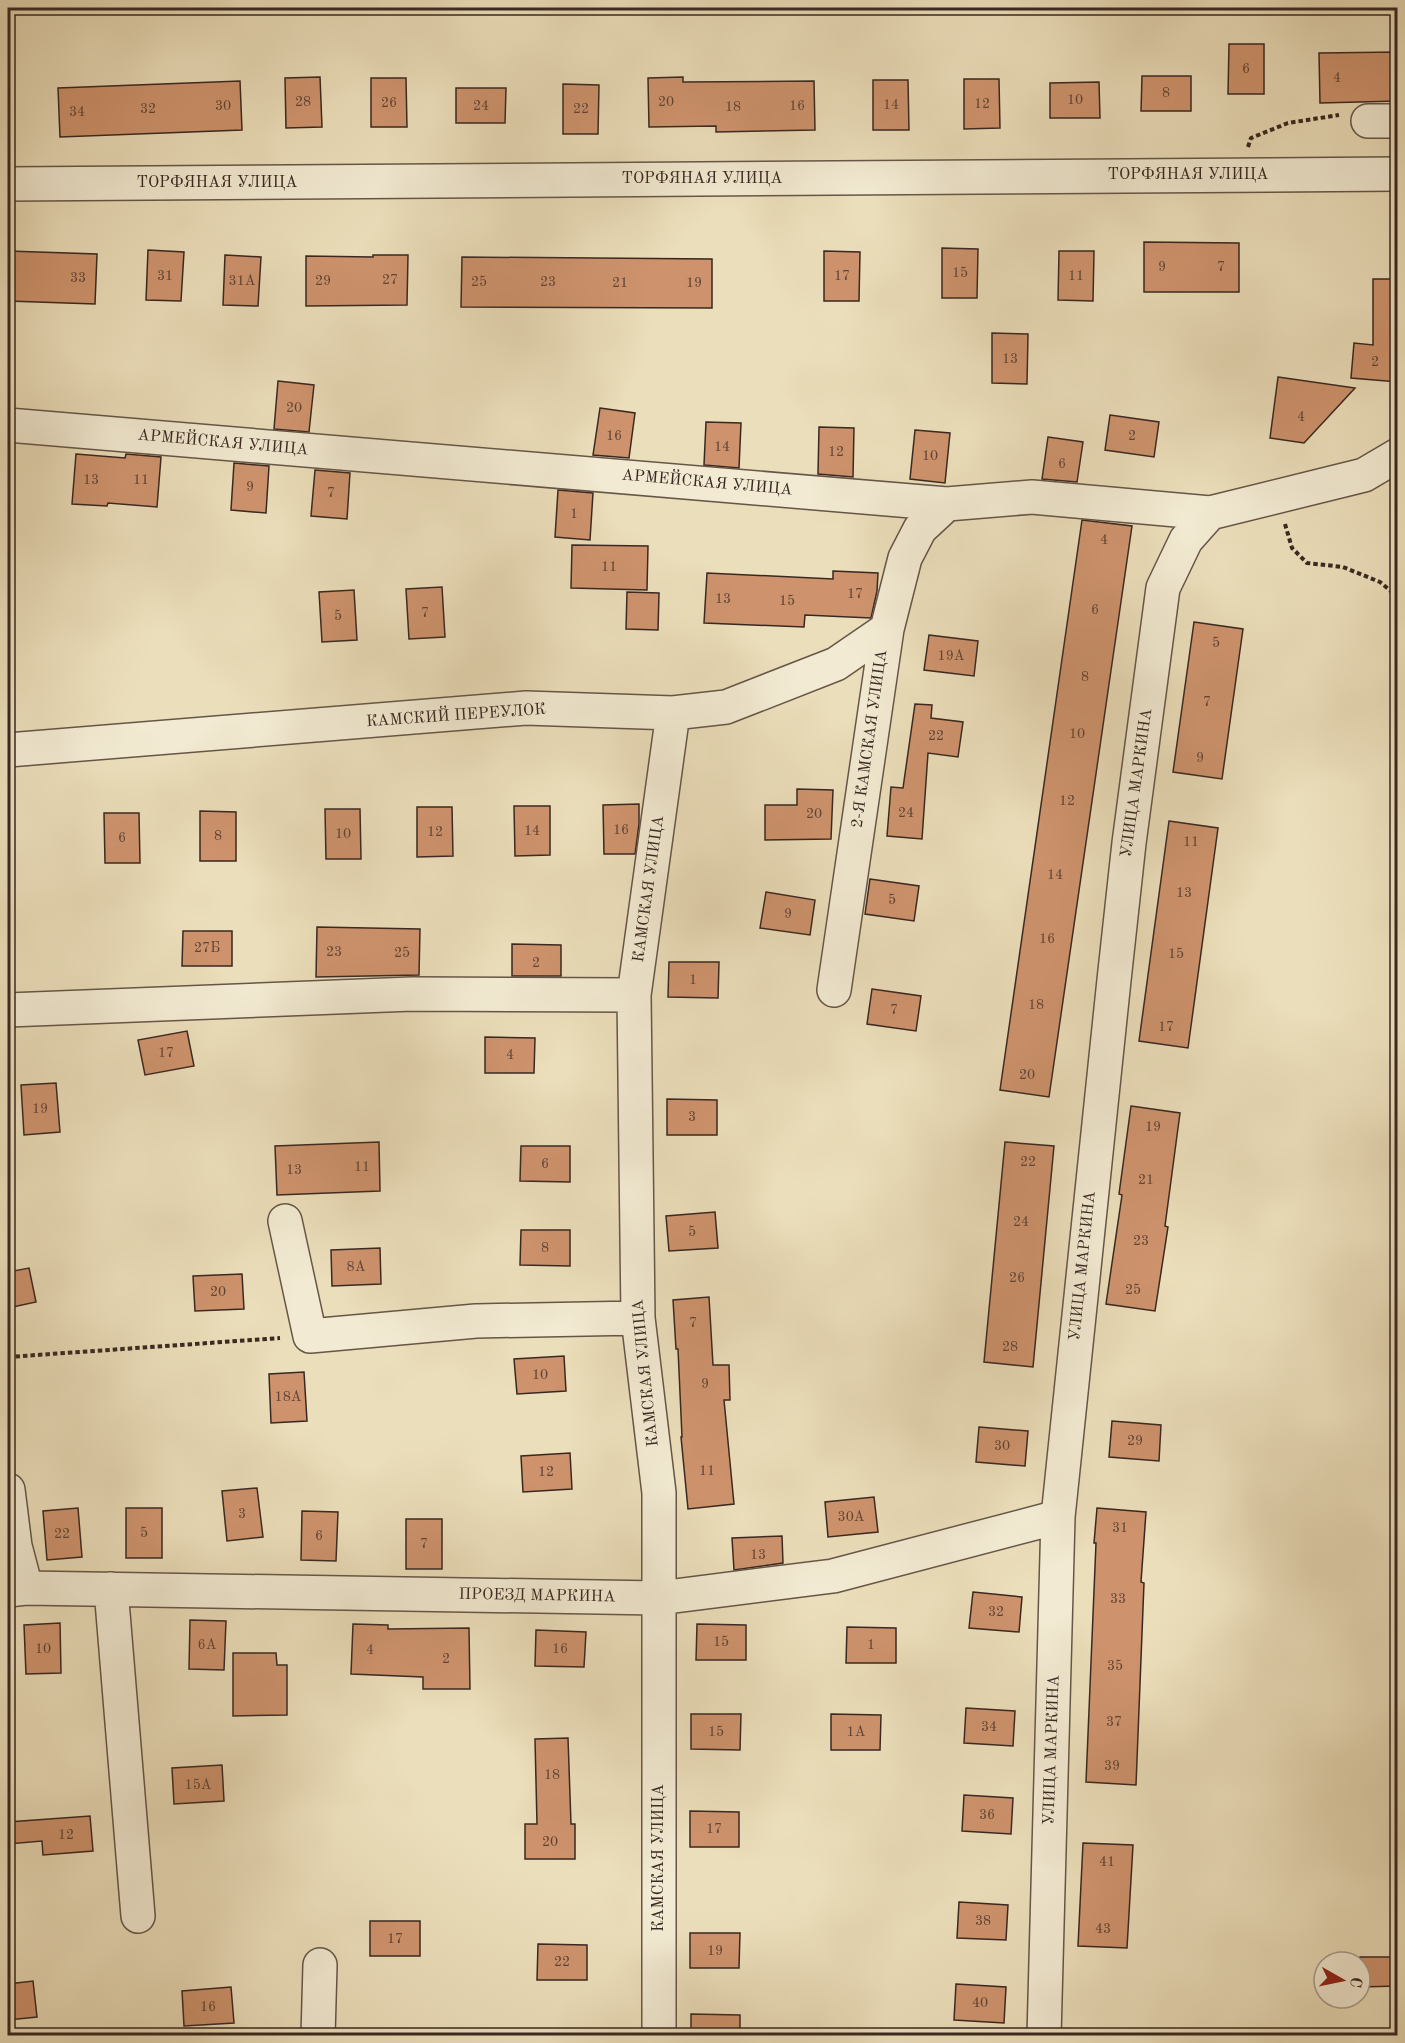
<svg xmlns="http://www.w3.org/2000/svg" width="1405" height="2043" font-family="'Old Standard TT',serif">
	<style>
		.building { fill: #ce936d; stroke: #392822; stroke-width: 1.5 }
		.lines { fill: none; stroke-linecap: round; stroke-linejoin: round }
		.minor-casing { stroke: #665648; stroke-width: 36 }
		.path { stroke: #392822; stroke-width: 4; stroke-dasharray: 4.5 3; stroke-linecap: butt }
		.minor { stroke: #f2ead2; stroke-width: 33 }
		.labels { text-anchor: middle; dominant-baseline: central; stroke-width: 4.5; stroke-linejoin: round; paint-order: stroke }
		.number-label { font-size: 14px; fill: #5e4335 }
		.street-label { font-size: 16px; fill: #392822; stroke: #f2ead2 }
	</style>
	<rect width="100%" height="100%" fill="#ebdeba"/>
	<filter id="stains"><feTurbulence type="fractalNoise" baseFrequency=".00333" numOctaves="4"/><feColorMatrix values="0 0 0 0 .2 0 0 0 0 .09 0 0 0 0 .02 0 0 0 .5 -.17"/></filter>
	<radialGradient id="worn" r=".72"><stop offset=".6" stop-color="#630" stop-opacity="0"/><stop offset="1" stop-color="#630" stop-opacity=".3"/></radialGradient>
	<path class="building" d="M1229,44H1264V94H1228Z
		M1398,52V101L1320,103L1319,53Z
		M1142,76H1191V111H1141Z
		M320,77L322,127L286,128L285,78Z
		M683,77V82L814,81L815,130L716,132V126L649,127L648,78Z
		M371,78H406L407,127H371Z
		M964,79H999L1000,128L964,129Z
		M873,80H908L909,130H873Z
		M240,81L242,130L60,137L58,88Z
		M1099,82L1100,118H1050V83Z
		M563,84L599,85L598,134H563Z
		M456,88H506L505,123H456Z
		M1144,242L1239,243V292H1144Z
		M942,248L978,249L977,298H942Z
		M148,250L184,252L181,301L146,300Z
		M8,251L97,254L95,304L8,301Z
		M824,251L860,252L859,301H824Z
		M1059,251H1094L1093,301L1058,300Z
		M225,255L261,257L258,306L223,305Z
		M373,255H408L407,305L306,306V256L373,257Z
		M462,257L712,259V308L461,307Z
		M1373,279H1398V382L1351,378L1354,343L1373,345Z
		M992,333L1028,334L1027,384L992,383Z
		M1278,377L1355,388L1304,443L1270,438Z
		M278,381L314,385L309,432L274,429Z
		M600,408L635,413L629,458L593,455Z
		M1110,415L1159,422L1154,457L1105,450Z
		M706,422L741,423L739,468L704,465Z
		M819,427L854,428L853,477L818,474Z
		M915,430L950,433L945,483L910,479Z
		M1048,437L1083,442L1077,482L1042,479Z
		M76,454L125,458L126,454L161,457L157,507L108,503L107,506L72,504Z
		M234,463L269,466L266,513L231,510Z
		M315,470L350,473L347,519L311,516Z
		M558,490L593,493L590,540L555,537Z
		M1082,520L1132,526L1049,1097L1000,1090Z
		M572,545L648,546L647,590L571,588Z
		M833,571L878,573L877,591L871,618L805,615L804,627L704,623L707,573L833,579Z
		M442,587L445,637L409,639L406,589Z
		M354,590L357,640L322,642L319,592Z
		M627,592L659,593L658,630L626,629Z
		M1194,622L1243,629L1222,779L1173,772Z
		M929,635L978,641L974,676L924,670Z
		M915,704L932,705L931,718L963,722L958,757L928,753L922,839L887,836L891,787L903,788Z
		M797,789L833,790L831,839L765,840V805H797Z
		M639,804V824L635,854H604L603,805Z
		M514,806H550V855L515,856Z
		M417,807H452L453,856L417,857Z
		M325,809H360L361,859H326Z
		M200,811L236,812V861H200Z
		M104,813H139L140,863H105Z
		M1169,821L1218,828L1188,1048L1139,1041Z
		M870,879L919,886L914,921L865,914Z
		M766,892L815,900L810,935L760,928Z
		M317,927L420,929L419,975L316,977Z
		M183,931H232V966H182Z
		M512,944L561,945V976H512Z
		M669,962H719L718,998L668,997Z
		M872,989L921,996L916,1031L867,1024Z
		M187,1031L194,1066L145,1075L138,1040Z
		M485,1037L535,1038L534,1073H485Z
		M56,1083L60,1132L24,1135L21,1085Z
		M667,1099L717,1100V1135H667Z
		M1131,1106L1180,1113L1165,1226L1168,1227L1155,1311L1106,1304L1122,1195L1119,1194Z
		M379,1142L380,1191L277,1195L275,1146Z
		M1005,1142L1054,1146L1033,1367L984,1362Z
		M521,1146H570V1182L520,1181Z
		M715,1212L718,1248L669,1251L666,1216Z
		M521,1230H570V1266L520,1265Z
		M380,1248L381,1284L332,1286L331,1250Z
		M29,1268L36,1302L8,1308V1272Z
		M242,1274L244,1309L195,1311L193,1276Z
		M709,1297L713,1365H729L730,1400H724L734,1504L688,1509L681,1437H682L678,1349H676L673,1300Z
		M564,1356L566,1391L517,1394L514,1359Z
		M304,1372L307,1421L271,1423L269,1374Z
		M1112,1421L1161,1425L1159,1461L1109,1457Z
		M979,1427L1028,1431L1025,1466L976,1462Z
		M570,1453L572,1489L523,1492L521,1456Z
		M257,1488L263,1537L227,1541L222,1491Z
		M874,1497L878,1532L828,1537L825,1502Z
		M78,1508L82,1557L47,1560L43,1511Z
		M126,1508H162V1558H126Z
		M1097,1508L1146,1512L1141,1582L1144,1583L1136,1785L1086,1782L1096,1543H1094Z
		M302,1511L338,1512L336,1561L301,1560Z
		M406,1519H442V1569H406Z
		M782,1536L783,1563L734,1570L732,1538Z
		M973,1592L1022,1597L1019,1632L969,1628Z
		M190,1620L226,1621L224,1670L189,1669Z
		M60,1623L61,1673L26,1674L24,1625Z
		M353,1624L388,1625V1629L469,1628L470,1689H423V1677L351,1674Z
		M697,1624L746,1625V1660H696Z
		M847,1627L896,1628V1663H846Z
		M536,1630L586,1632L584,1667L535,1666Z
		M233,1653H276L277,1665H287V1715L233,1716Z
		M966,1708L1015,1711L1013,1746L964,1743Z
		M691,1714H741L740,1750L691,1749Z
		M831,1714L881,1715L880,1750H831Z
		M568,1738L571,1824H575V1859H525V1824H537L535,1739Z
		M222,1765L224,1801L174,1804L172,1768Z
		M964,1795L1013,1798L1011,1834L962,1831Z
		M690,1811L739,1812V1847H690Z
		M90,1816L93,1851L43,1855L42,1841L8,1844V1822Z
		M1083,1843L1133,1845L1127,1948L1078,1946Z
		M959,1902L1008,1905L1006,1940L957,1938Z
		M370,1921H420V1956H370Z
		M690,1933H740L739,1968H690Z
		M538,1944L587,1945V1980H537Z
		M1360,1957H1398V1986L1360,1987Z
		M33,1981L37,2017L8,2020V1984Z
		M956,1984L1006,1987L1004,2023L954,2020Z
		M231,1987L234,2023L184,2026L182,1991Z
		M691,2014L740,2015V2036H691Z"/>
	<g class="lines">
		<g class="minor-casing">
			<path id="minor" d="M1368,121H1398
				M8,184L1398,174
				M8,425L947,504L1032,497L1210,513L1364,475L1398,455
				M8,750L526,708L673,713L726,707L836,664L887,629
				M834,990L887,629L905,558L920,529L947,504
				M8,1010L412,994L634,995
				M285,1221L310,1336L476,1321L638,1318
				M8,1490L15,1546L26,1588
				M111,1589L138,1916
				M8,1590L26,1588L659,1598L833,1576L1058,1517
				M318,2036L320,1965
				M659,2036V1493L638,1318L634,995L673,713
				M1044,2036L1058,1517L1114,980L1129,843L1163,588L1186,540L1210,513"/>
		</g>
		<path class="path" d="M1248,147L1251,138L1288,123L1339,115
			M1285,524L1292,548L1307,563L1343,567L1380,582L1398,597
			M8,1357L280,1338"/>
		<use href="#minor" class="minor"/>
	</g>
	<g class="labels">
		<g class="number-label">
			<text x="1246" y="69">6</text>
			<text x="1337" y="78">4</text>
			<text x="1166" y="93">8</text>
			<text x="1075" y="100">10</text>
			<text x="303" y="102">28</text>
			<text x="666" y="102">20</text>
			<text x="389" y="103">26</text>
			<text x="982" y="104">12</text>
			<text x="891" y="105">14</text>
			<text x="223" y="106">30</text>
			<text x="481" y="106">24</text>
			<text x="797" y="106">16</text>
			<text x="733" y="107">18</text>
			<text x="148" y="109">32</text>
			<text x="581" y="109">22</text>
			<text x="77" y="112">34</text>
			<text x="1162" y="267">9</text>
			<text x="1221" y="267">7</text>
			<text x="960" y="273">15</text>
			<text x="165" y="276">31</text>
			<text x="842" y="276">17</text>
			<text x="1076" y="276">11</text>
			<text x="78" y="278">33</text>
			<text x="390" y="280">27</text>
			<text x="242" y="281">31А</text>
			<text x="323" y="281">29</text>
			<text x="479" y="282">25</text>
			<text x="548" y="282">23</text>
			<text x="620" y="283">21</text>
			<text x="694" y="283">19</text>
			<text x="1010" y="359">13</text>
			<text x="1375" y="362">2</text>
			<text x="294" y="408">20</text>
			<text x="1301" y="417">4</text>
			<text x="614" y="436">16</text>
			<text x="1132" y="436">2</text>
			<text x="722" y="447">14</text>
			<text x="836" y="452">12</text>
			<text x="930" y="456">10</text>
			<text x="1062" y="464">6</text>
			<text x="91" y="480">13</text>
			<text x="141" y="480">11</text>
			<text x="250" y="487">9</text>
			<text x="331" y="493">7</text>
			<text x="574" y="514">1</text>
			<text x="1104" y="540">4</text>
			<text x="609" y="567">11</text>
			<text x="855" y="594">17</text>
			<text x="723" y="599">13</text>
			<text x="787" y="601">15</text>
			<text x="1095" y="610">6</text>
			<text x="425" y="613">7</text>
			<text x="338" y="616">5</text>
			<text x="1216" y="643">5</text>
			<text x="951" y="656">19А</text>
			<text x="1085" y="677">8</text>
			<text x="1207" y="702">7</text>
			<text x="1077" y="734">10</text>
			<text x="936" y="736">22</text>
			<text x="1200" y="758">9</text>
			<text x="1067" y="801">12</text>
			<text x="906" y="813">24</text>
			<text x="814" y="814">20</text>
			<text x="621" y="830">16</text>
			<text x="532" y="831">14</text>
			<text x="435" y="832">12</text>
			<text x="343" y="834">10</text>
			<text x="218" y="836">8</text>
			<text x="122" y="838">6</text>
			<text x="1191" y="842">11</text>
			<text x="1055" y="875">14</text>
			<text x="1184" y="893">13</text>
			<text x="892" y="900">5</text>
			<text x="788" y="914">9</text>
			<text x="1047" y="939">16</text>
			<text x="207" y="948">27Б</text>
			<text x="334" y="952">23</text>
			<text x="402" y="953">25</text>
			<text x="1176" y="954">15</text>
			<text x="536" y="963">2</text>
			<text x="693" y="980">1</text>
			<text x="1036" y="1005">18</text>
			<text x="894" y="1010">7</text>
			<text x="1166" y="1027">17</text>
			<text x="166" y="1053">17</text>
			<text x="510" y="1055">4</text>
			<text x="1027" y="1075">20</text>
			<text x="40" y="1109">19</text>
			<text x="692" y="1117">3</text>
			<text x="1153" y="1127">19</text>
			<text x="1028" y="1162">22</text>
			<text x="545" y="1164">6</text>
			<text x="362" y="1167">11</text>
			<text x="294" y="1170">13</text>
			<text x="1146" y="1180">21</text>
			<text x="1021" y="1222">24</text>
			<text x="692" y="1232">5</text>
			<text x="1141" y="1241">23</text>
			<text x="545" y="1248">8</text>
			<text x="356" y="1267">8А</text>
			<text x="1017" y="1278">26</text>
			<text x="1133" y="1290">25</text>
			<text x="218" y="1292">20</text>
			<text x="693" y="1323">7</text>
			<text x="1010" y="1347">28</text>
			<text x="540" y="1375">10</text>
			<text x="705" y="1384">9</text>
			<text x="288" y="1397">18А</text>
			<text x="1135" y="1441">29</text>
			<text x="1002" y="1446">30</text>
			<text x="707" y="1471">11</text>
			<text x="546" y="1472">12</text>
			<text x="242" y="1514">3</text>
			<text x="851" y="1517">30А</text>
			<text x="1120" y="1528">31</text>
			<text x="144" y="1533">5</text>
			<text x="62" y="1534">22</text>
			<text x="319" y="1536">6</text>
			<text x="424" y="1544">7</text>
			<text x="758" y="1555">13</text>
			<text x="1118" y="1599">33</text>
			<text x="996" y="1612">32</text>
			<text x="721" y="1642">15</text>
			<text x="207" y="1645">6А</text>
			<text x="871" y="1645">1</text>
			<text x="43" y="1649">10</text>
			<text x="560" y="1649">16</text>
			<text x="370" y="1650">4</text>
			<text x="446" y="1659">2</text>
			<text x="1115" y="1666">35</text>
			<text x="1114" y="1722">37</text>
			<text x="989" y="1727">34</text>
			<text x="716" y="1732">15</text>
			<text x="856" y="1732">1А</text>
			<text x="1112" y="1766">39</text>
			<text x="552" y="1775">18</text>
			<text x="198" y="1785">15А</text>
			<text x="987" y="1815">36</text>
			<text x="714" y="1829">17</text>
			<text x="66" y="1835">12</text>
			<text x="550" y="1842">20</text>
			<text x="1107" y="1862">41</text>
			<text x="983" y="1921">38</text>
			<text x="1103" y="1929">43</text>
			<text x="395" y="1939">17</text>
			<text x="715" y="1951">19</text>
			<text x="562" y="1962">22</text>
			<text x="980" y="2003">40</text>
			<text x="208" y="2007">16</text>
		</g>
		<g class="street-label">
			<text x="1188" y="175">ТОРФЯНАЯ УЛИЦА</text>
			<text x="702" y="179">ТОРФЯНАЯ УЛИЦА</text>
			<text x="217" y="183">ТОРФЯНАЯ УЛИЦА</text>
			<text transform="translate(223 443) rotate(5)">АРМЕЙСКАЯ УЛИЦА</text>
			<text transform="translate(707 483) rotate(5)">АРМЕЙСКАЯ УЛИЦА</text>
			<text transform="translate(456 716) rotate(-4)">КАМСКИЙ ПЕРЕУЛОК</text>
			<text transform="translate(870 739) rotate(-82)">2-Я КАМСКАЯ УЛИЦА</text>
			<text transform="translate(1137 783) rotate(-82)">УЛИЦА МАРКИНА</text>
			<text transform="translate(649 889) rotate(-82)">КАМСКАЯ УЛИЦА</text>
			<text transform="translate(1083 1266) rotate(-84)">УЛИЦА МАРКИНА</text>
			<text transform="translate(646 1373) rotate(-96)">КАМСКАЯ УЛИЦА</text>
			<text transform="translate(537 1596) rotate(1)">ПРОЕЗД МАРКИНА</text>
			<text transform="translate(1052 1750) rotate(-88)">УЛИЦА МАРКИНА</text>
			<text transform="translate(659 1858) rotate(-90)">КАМСКАЯ УЛИЦА</text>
		</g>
	</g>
	<rect width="1405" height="2043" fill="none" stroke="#ebdeba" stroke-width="30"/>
	<rect x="9" y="9" width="1387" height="2025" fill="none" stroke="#392822" stroke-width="3"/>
	<rect x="15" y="15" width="1375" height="2013" fill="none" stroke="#392822" stroke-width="1.5"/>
	<g transform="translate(1342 1980) rotate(99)"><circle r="28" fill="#f2ead2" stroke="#a89c8c" stroke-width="1.5"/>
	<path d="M0-4.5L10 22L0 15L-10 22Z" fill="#8f2418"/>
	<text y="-9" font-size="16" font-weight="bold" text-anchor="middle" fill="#392822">С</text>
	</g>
	<rect width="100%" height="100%" filter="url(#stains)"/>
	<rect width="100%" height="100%" fill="url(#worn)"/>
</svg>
